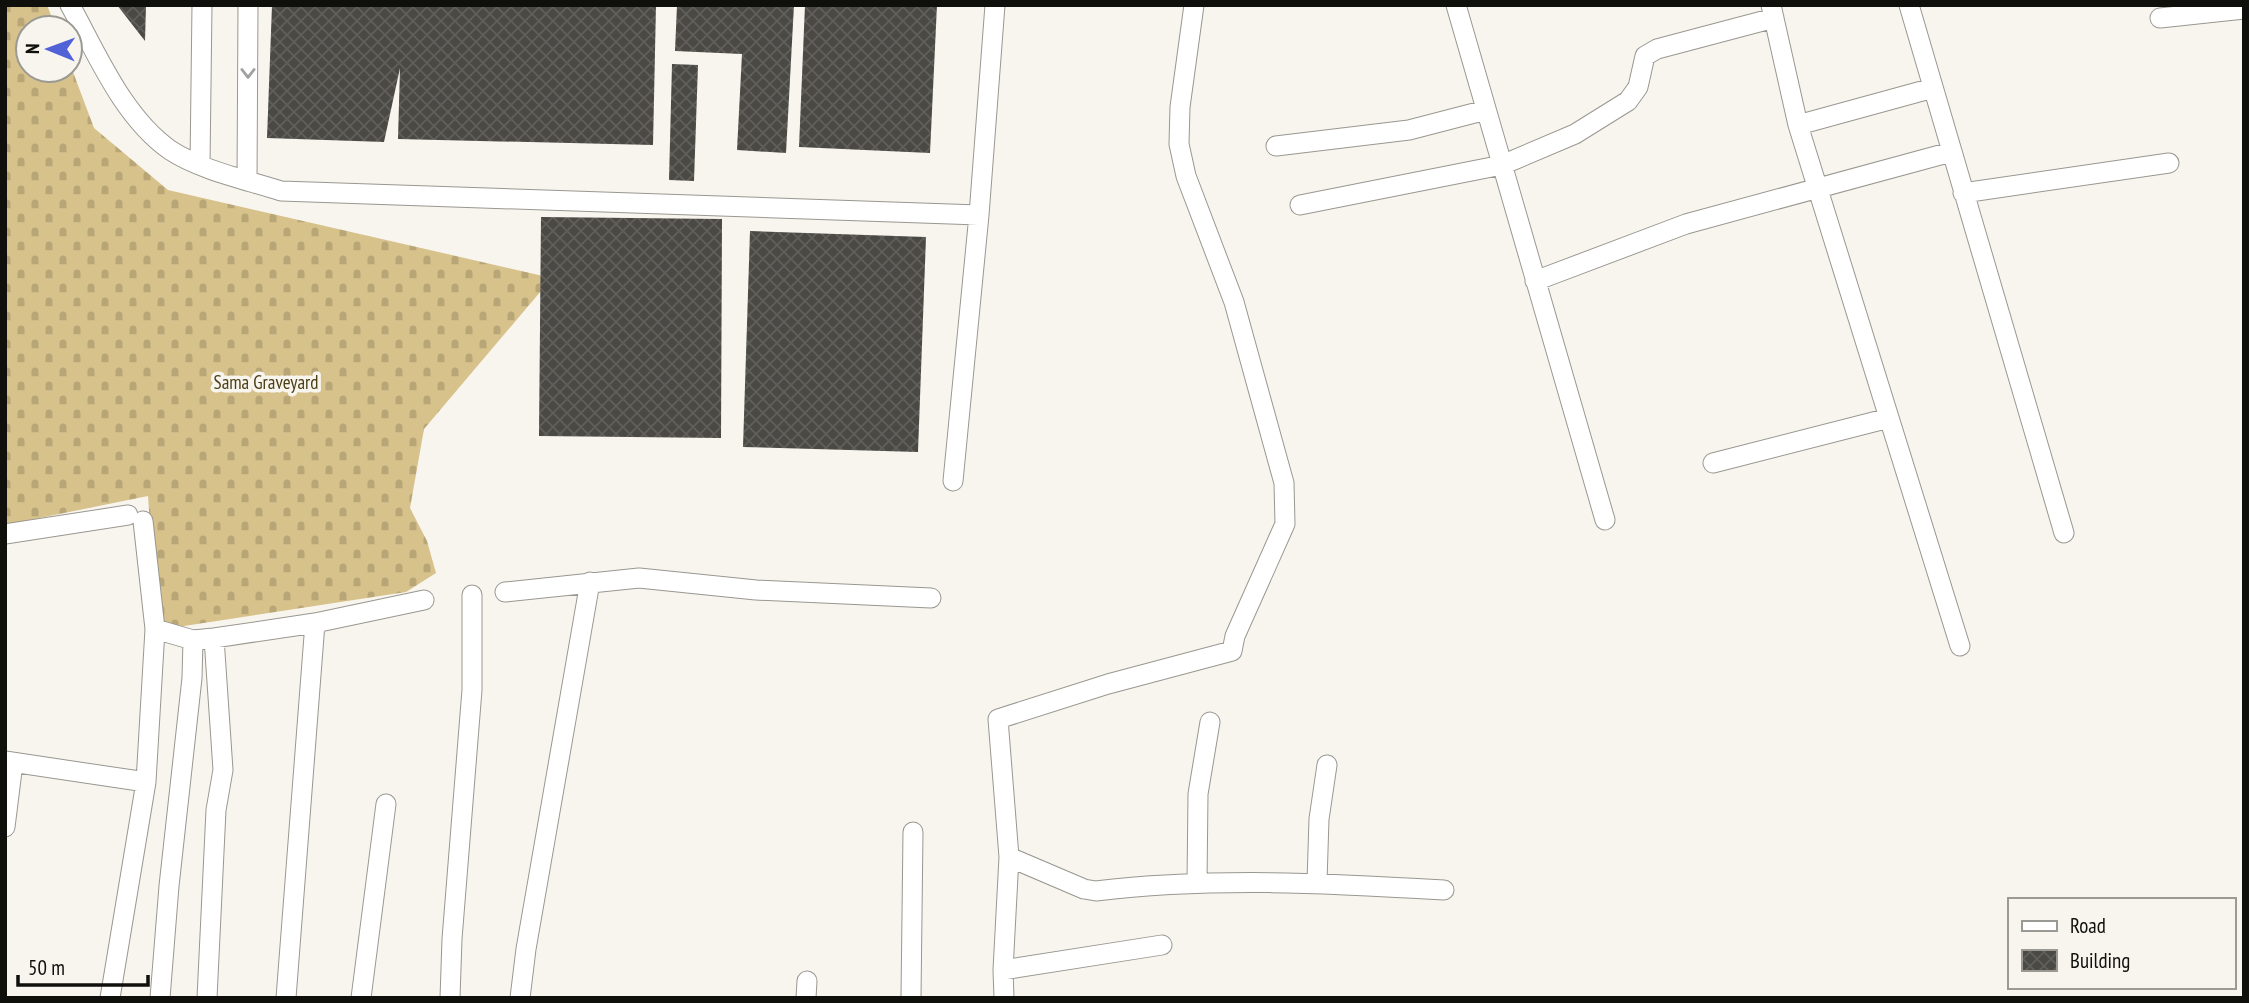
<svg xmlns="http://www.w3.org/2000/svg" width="2249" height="1003" font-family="'PT Sans Narrow',sans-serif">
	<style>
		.cemetery { fill: url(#cemetery-stones) }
		.building { fill: url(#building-cross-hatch) }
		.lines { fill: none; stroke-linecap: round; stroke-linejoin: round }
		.minor-casing { stroke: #999790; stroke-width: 21 }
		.minor { stroke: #fff; stroke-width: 19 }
		.oneway { stroke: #9f9f9e }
		.labels { text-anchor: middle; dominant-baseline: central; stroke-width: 7; stroke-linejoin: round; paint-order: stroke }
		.park-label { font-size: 19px; fill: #4c3d13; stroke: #f7f5ee }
	</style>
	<defs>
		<pattern id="cemetery-stones" width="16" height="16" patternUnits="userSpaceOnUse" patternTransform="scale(1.75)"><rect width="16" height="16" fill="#d8c28b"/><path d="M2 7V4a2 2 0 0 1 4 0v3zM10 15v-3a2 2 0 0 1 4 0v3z" fill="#b8a677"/></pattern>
		<pattern id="building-cross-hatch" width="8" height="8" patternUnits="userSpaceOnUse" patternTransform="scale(1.75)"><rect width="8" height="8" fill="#4b4944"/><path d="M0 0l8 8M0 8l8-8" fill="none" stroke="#615f5b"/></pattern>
	</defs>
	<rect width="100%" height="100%" fill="#f7f5ee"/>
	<path class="cemetery" d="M5,5H47L56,28H28V70H70V64L94,128L168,190L552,278L424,429L410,508L427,541L436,573L406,592L171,628L165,626L156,610L148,496L5,525Z"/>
	<path class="building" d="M117,5H146L145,41Z
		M272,5H656L653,145L398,139L400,68L384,142L267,138Z
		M677,5H794L786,153L737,150L742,54L675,51Z
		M805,5H937L930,153L799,147Z
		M672,64L698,65L694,181L669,180Z
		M541,217L722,219L721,438L539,436Z
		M750,231L926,237L918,452L743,447Z"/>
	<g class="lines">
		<g class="minor-casing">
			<path id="minor" d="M70,5C97,54 123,117 170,150C200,170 247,180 281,191L979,215L995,5
				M1456,5L1605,520
				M1771,5L1798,125L1960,646
				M1909,5L2064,533
				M2160,18L2244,9
				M1798,125L1933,88
				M1276,146L1409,130L1486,110
				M200,164L202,5
				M247,180L248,5
				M1963,193L2169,163
				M1300,205L1502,165L1575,134L1628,101L1638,87L1645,56L1657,49L1774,18
				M1535,281L1686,224L1951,152
				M1713,463L1889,418
				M953,481L979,215
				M5,534L128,515
				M505,592L639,578L756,590L931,598
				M155,629L193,640L214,638L315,623L424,600
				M5,761L146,782
				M5,827L13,763
				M1009,857L1084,889L1096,891C1212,877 1328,883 1444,890
				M1317,882L1319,819L1327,765
				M1197,883L1198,794L1210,722
				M1003,970L1162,945
				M110,998L146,782L155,629L143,521
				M160,998L169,886L192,678L193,640
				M207,998L216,810L223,770L214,638
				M286,998L315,623
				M361,998L386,804
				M450,998L452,939L472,690V595
				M520,998L526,949L590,582
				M806,998L807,981
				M911,998L913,832
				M1004,998L1003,970L1009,857L998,719L1108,684L1232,651L1235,636L1285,524L1284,483L1234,302L1186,176L1179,144L1180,107L1194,5"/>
		</g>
		<use href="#minor" class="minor"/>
	</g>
	<defs><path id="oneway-chevron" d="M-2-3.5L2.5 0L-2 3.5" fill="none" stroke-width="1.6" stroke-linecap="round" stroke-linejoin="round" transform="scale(1.75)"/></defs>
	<use class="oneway" href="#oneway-chevron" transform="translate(248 73) rotate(90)"/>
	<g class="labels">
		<g class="park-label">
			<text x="266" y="382">Sama Graveyard</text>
		</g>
	</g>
	<rect width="2249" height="1003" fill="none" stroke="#0f0f0c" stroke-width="14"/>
	<rect x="2008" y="898" width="228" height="91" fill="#f7f5ee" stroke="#9a9994" stroke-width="2"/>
	<rect x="2022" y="921" width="35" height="10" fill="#ffffff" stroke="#9a9994" stroke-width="2"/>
	<text x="2070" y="933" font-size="21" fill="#0f0f0c">Road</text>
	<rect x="2022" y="950" width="35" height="21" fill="url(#building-cross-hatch)" stroke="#9a9994" stroke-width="2"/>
	<text x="2070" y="968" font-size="21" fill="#0f0f0c">Building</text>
	<g transform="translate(49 49) rotate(271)"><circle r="33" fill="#f7f5ee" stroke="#9a9994" stroke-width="2"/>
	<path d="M0-5L12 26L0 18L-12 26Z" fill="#5162d8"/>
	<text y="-10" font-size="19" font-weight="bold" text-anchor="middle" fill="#0f0f0c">N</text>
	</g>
	<path d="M18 975v10h130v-10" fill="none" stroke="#0f0f0c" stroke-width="3.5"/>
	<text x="28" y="975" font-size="21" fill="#0f0f0c" stroke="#f7f5ee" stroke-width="5" paint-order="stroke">50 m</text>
</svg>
